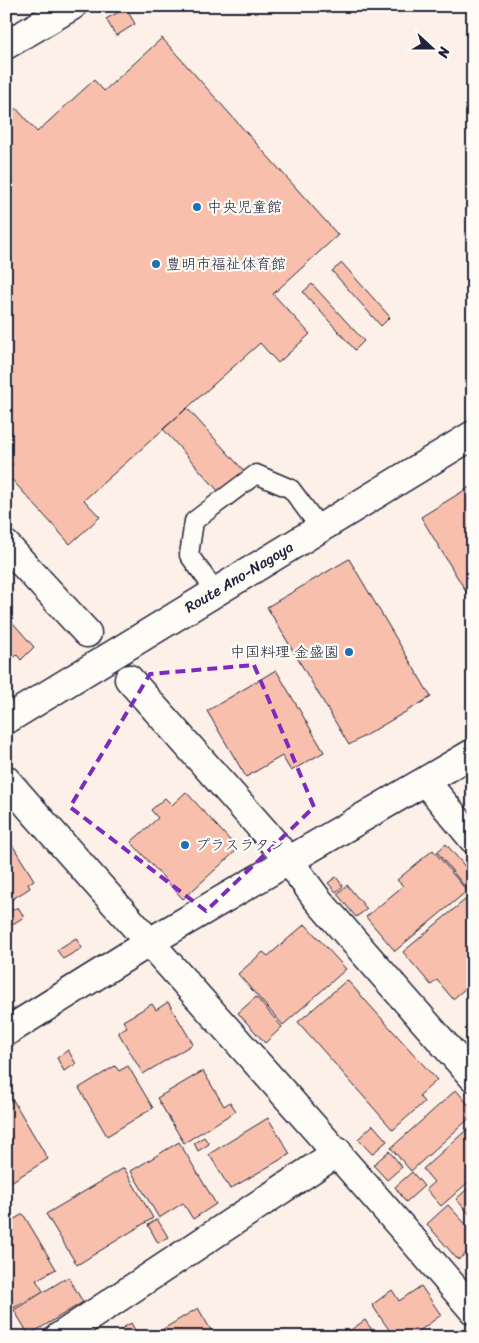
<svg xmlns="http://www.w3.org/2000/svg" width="479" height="1343" font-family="Sriracha,'Klee One',sans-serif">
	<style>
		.building { fill: #f8c0ac; stroke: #22223b }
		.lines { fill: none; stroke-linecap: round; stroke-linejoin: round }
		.lane-casing { stroke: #22223b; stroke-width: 21 }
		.street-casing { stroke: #22223b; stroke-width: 31 }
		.secondary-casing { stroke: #22223b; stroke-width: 31 }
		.lane { stroke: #fdfcf7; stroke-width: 18 }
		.street { stroke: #fdfcf7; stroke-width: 28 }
		.secondary { stroke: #fdfcf7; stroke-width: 28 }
		.marked { fill: none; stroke: #7b2cbf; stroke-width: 4; stroke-dasharray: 10 6; stroke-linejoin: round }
		.poi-dot { fill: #1f6fb2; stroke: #fdfcf7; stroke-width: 2 }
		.labels { text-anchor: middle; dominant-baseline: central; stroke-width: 4.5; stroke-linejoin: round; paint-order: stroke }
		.poi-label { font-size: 15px; fill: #22223b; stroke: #fdfcf7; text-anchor: start }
		.street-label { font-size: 15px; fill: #22223b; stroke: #fdfcf7 }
	</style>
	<rect width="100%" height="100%" fill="#fcf0e8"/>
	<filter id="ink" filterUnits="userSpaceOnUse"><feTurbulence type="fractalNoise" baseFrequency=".02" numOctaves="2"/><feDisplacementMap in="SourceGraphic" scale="10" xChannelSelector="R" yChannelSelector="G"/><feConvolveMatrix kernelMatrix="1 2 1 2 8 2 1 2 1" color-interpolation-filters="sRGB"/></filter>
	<g filter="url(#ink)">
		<path class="building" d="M126,8L135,24L116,36L106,19Z
			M162,38L338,235L273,294L310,334L278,363L260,343L84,500L100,517L70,544L6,473V470L13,464L6,457V117L16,108L37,132L94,80L104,91Z
			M342,263L390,317L381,326L332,271Z
			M312,284L364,341L355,350L303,292Z
			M187,408L244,471L220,493L163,429Z
			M473,485V603L421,517Z
			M349,559L431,697L349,745L267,607Z
			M6,615L34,647L21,660L17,655L6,664Z
			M276,670L324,752L291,771L282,756L246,777L207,711Z
			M186,792L238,849L183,899L131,842L158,818L151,810L165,798L172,805Z
			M6,835L34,880L28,884L30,888L6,903Z
			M446,844L473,876V882L466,888L437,852Z
			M433,850L467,891L395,951L366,917L403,886L397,880Z
			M336,877L343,886L336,892L328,883Z
			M347,885L367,909L356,917L337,894Z
			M472,894L473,982L453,999L437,980L431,985L403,952Z
			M18,907L24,917L6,928V914Z
			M305,924L346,969L283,1025L238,974L263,952L268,956Z
			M76,938L82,948L63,959L57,950Z
			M347,980L437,1080L419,1096L424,1102L393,1130L298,1022Z
			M256,997L282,1027L265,1043L238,1013Z
			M168,1002L193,1044L143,1074L118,1032L127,1027L123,1021L152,1004L156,1010Z
			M68,1050L76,1064L64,1071L57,1058Z
			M115,1066L119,1071L128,1066L153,1108L107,1136L79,1088Z
			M203,1071L224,1106L230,1102L236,1111L184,1143L157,1098Z
			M456,1090L473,1110V1115L411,1171L391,1148Z
			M13,1100L48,1159L6,1185V1104Z
			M268,1118L290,1154L230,1189L209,1154Z
			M473,1124V1178L441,1206L426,1189L434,1182L423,1169Z
			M373,1125L387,1141L372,1154L358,1139Z
			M204,1137L209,1144L198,1151L194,1143Z
			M179,1142L216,1204L193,1219L183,1203L159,1218L131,1171Z
			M389,1151L402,1167L387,1180L373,1165Z
			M124,1168L153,1218L77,1265L46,1214Z
			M412,1172L424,1186L406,1202L395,1187Z
			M473,1184V1218L456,1199Z
			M448,1205L473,1232V1247L458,1260L427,1224Z
			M23,1214L56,1269L36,1280L43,1291L10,1310L6,1304V1224Z
			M157,1219L168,1237L158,1243L148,1225Z
			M68,1277L83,1302L29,1335L14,1310Z
			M421,1286L441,1315L411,1337H394L372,1305L392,1290L399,1301Z
			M198,1308L215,1337H150Z
			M365,1320L377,1337H341Z
			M131,1323L139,1337H126L121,1329Z"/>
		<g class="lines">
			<g class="lane-casing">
				<path id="lane" d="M216,592L189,555L194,521L256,474L291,489L320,528"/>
			</g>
			<g class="street-casing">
				<path id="street" d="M6,45L72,6
					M6,545L87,633
					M129,679L263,830L289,861L317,899L473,1077
					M6,780C161,958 320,1130 473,1310
					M425,781L473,839
					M6,1032L148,943L473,753
					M59,1337L338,1152"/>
			</g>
			<g class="secondary-casing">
				<path id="secondary" d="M6,720L473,435"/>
			</g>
			<use href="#lane" class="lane"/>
			<use href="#street" class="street"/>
			<use href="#secondary" class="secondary"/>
		</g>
	</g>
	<path class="marked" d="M254,665L314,807L206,911L70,807L150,674Z"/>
	<g class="poi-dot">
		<circle cx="197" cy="207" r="5"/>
		<circle cx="156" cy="264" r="5"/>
		<circle cx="349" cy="652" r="5"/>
		<circle cx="185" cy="845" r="5"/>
	</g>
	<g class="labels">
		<g class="poi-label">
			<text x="207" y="207">中央児童館</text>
			<text x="166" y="264">豊明市福祉体育館</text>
			<text x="339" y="652" text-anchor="end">中国料理 金盛園</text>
			<text x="195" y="845">プラスラタン</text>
		</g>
		<g class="street-label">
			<text transform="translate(239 577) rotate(-31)">Route Ano-Nagoya</text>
		</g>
	</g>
	<rect width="479" height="1343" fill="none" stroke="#fdfcf7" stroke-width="25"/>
	<rect x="12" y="12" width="454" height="1318" fill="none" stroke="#22223b" stroke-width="2" filter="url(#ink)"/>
	<g transform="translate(432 48) rotate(111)" stroke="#fdfcf7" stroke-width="4" paint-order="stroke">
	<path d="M0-4L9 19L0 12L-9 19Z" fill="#22223b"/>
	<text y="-8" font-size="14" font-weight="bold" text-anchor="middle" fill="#22223b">N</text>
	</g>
</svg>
